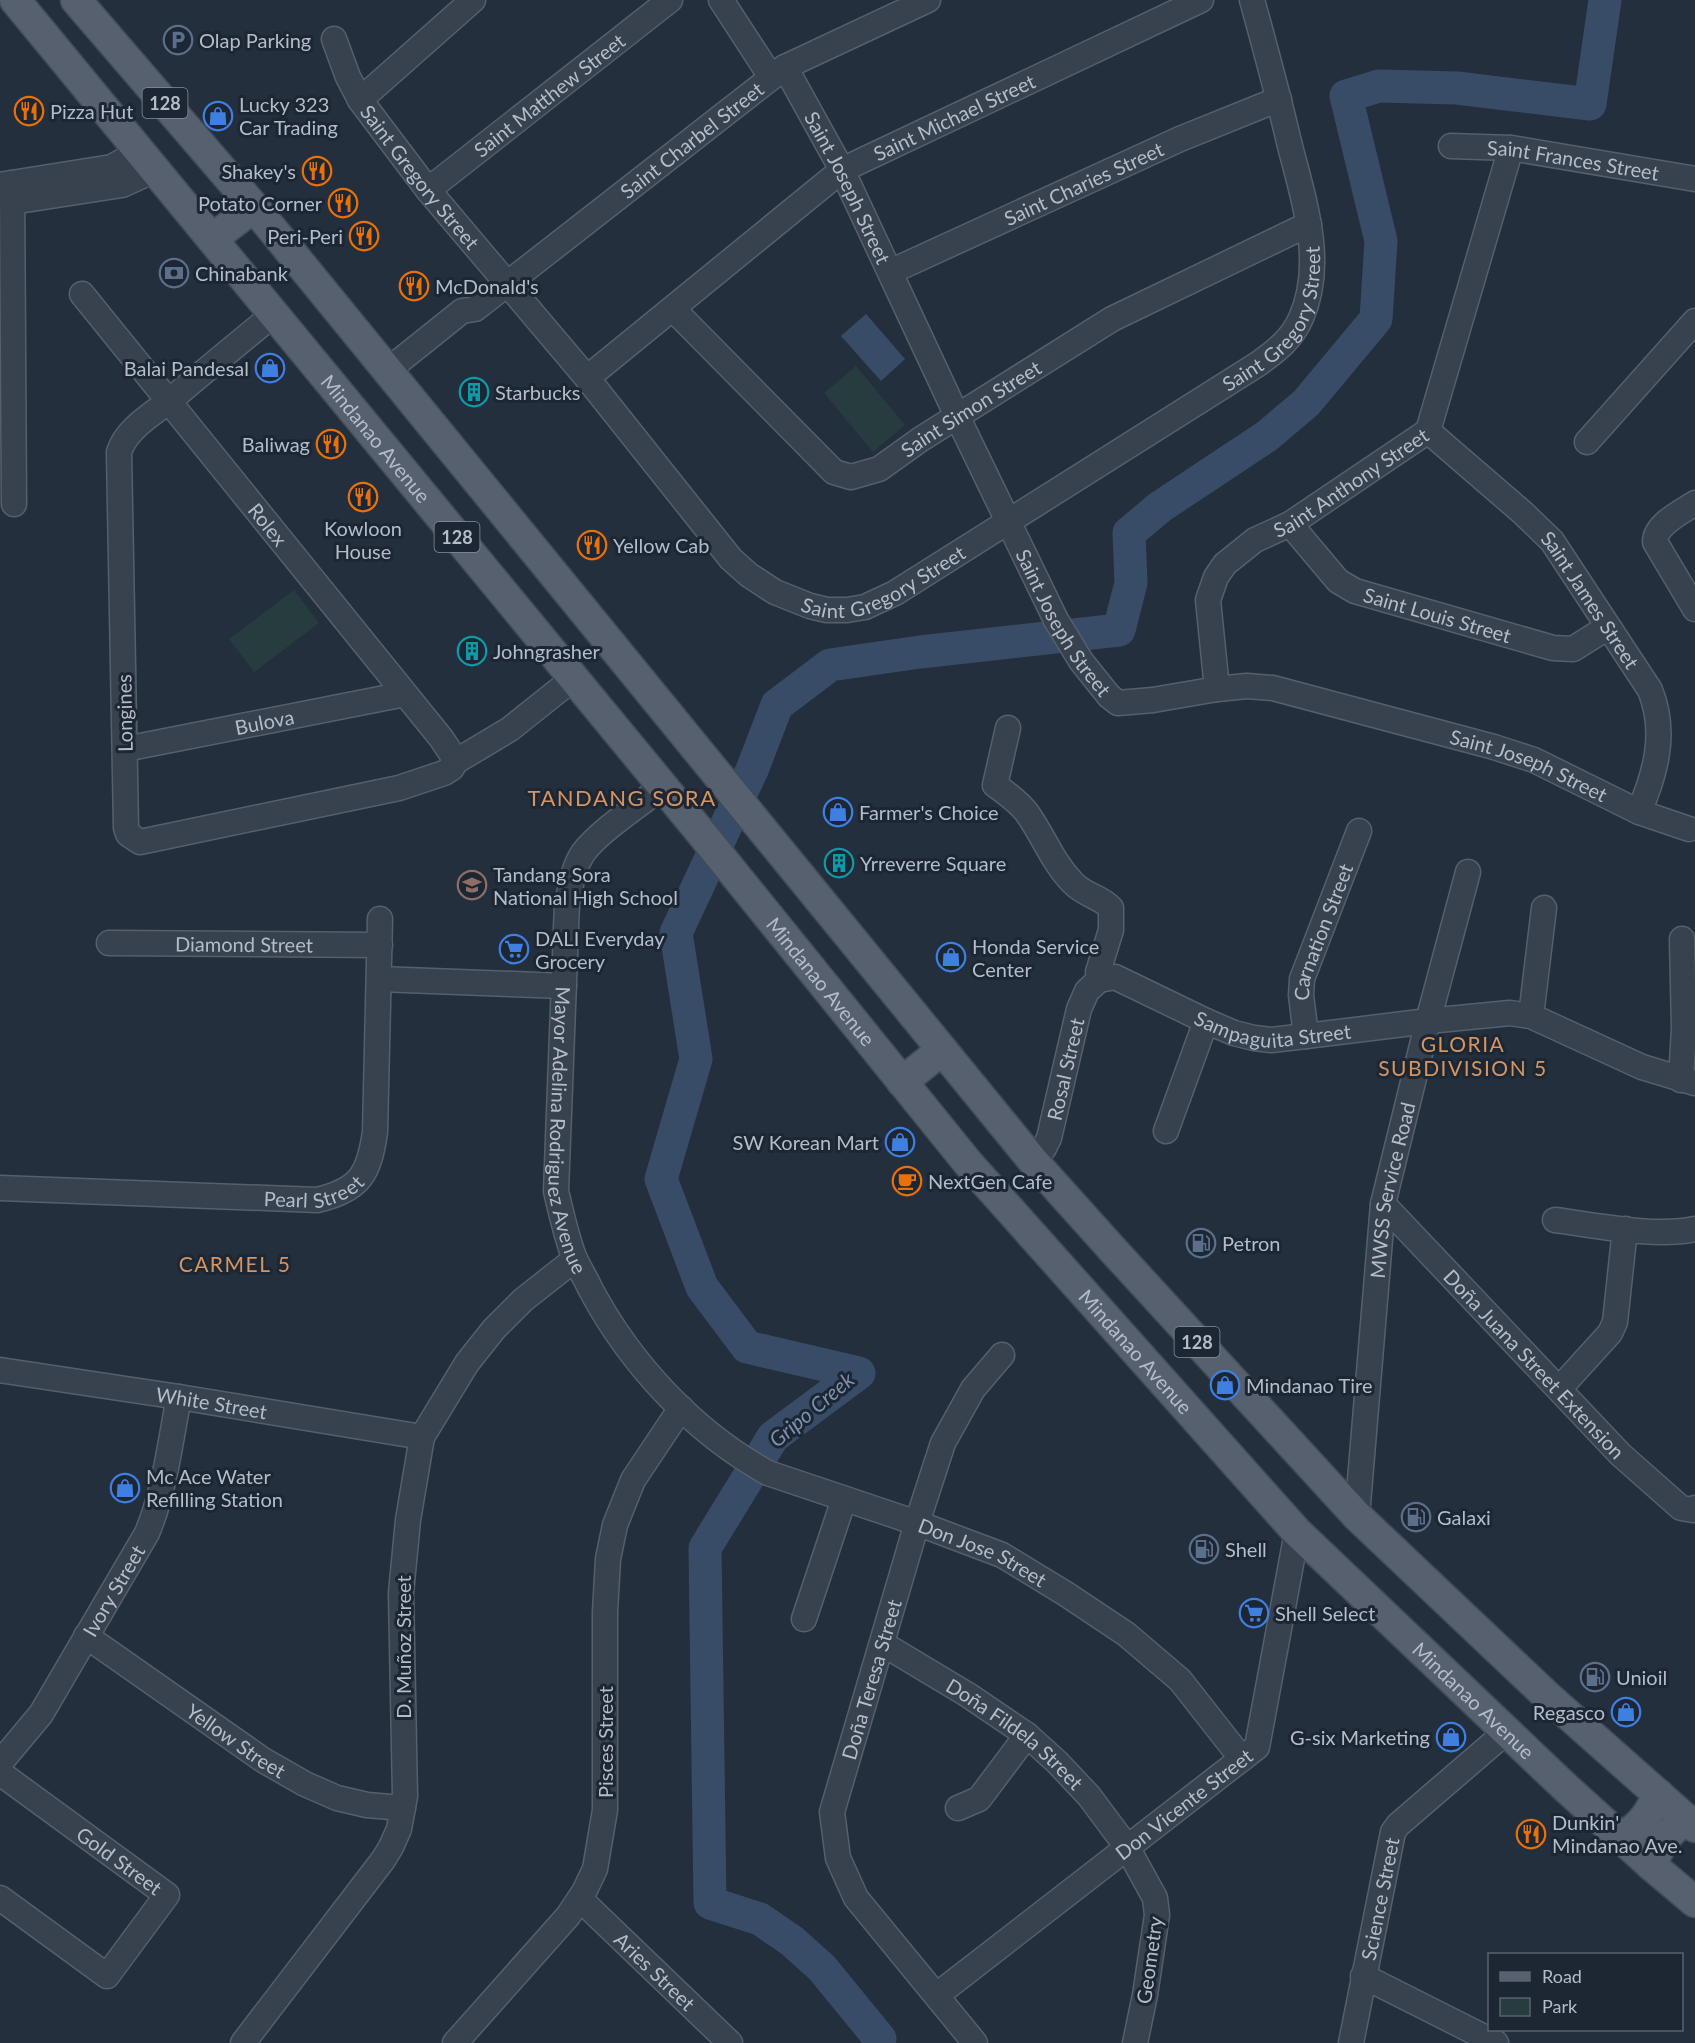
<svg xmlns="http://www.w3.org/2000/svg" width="1695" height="2043" font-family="Lato,sans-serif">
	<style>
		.green { fill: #263c3f }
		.water { fill: #394c67 }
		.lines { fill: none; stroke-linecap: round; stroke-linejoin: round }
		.river { stroke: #394c67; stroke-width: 33 }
		.minor-casing { stroke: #565f6c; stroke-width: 27 }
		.major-casing { stroke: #414a57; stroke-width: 33 }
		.minor { stroke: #38414e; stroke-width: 24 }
		.major { stroke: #56606e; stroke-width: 30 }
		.labels { text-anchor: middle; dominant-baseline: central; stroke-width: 6; stroke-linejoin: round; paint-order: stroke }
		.shield { fill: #1d2633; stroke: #878f9c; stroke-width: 1.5 }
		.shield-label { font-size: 18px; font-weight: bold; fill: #b4bcc9 }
		.poi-label { font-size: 20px; fill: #b4bcc9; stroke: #1d2633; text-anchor: start }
		.street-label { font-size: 20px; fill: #b4bcc9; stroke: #1d2633 }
		.neighbourhood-label { font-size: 21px; letter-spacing: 1.5px; fill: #d59563; stroke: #1d2633 }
		.water-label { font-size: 21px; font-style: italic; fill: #7c92b1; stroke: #1d2633 }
		.quarter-label { font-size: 22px; letter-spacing: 1.5px; fill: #d59563; stroke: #1d2633 }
	</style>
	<rect width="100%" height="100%" fill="#242f3e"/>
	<path class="green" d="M856,366L905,425L873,452L824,393Z
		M294,590L319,623L254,672L229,639Z"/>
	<path class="water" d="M866,314L905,359L881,381L841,336Z"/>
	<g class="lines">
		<path class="river" d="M878,2043L880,2039L822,1968L792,1941L760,1919L710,1903L705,1548L773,1437L859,1373L747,1347L702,1287L661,1179L696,1059L676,933L752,770L777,705L830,665L920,652L1119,630L1131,583L1129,533L1160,507L1267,436L1306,403L1376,319L1381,241L1346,96L1379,86L1457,88L1590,104L1605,0"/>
		<g class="minor-casing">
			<g id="minor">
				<path d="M721,0L771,77"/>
				<path id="s1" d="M334,39L348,77L360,100L428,190L587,378L731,559L749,575L775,592L810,606L827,610H847L865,607L895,593L1258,364C1276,351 1292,339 1301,318C1326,262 1303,198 1289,142C1278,95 1265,47 1252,0"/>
				<path id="s2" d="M785,67L842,170L957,416L1056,620L1081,661L1109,696L1118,703L1153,700L1217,689L1247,686L1273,688L1494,747L1534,760L1639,812L1689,829"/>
				<path d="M360,100L473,0"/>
				<path id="s3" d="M1451,146L1511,148L1695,179"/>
				<path d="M12,183L14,504"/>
				<path d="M0,185L112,167L140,151"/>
				<path id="s4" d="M428,190L670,0"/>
				<path d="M12,202L122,185L155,170"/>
				<path id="s5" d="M890,272L1180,139L1279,99"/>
				<path id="s6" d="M82,294L441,738L453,756L455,762L452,768L444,773L399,788L140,842L128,834L126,828L119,452C127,427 155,413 174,397C207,369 240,342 274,314"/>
				<path id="s7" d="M673,309L834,472L851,477L879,469L921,439L1112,319L1309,224"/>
				<path id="s8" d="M387,371L462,311L475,309L785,67L928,0"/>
				<path id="s9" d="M587,378L842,170L1201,0"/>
				<path id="s10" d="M1428,431L1523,513L1552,541L1650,690C1667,732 1656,772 1639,812"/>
				<path d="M1587,442L1695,321"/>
				<path d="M1695,503C1682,512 1655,524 1655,542L1695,609"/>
				<path id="s11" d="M1290,524L1338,581L1355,591L1553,648L1573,649L1608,627"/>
				<path id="s12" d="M1217,689L1208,600L1216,577L1225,564L1255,540L1290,524L1428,431L1511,148"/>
				<path d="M1008,728L995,785C1006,793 1019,802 1027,813C1043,835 1053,863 1073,883C1084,895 1101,897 1111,908V930L1098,972L1099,980"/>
				<path id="s13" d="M125,749L405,694"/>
				<path d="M455,762L510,729L574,678"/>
				<path id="s14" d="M663,786C640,805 600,830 583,853C573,868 571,886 567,903L556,1191C561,1213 566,1235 574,1257C579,1268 586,1279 591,1290C631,1365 694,1432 768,1473L917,1523L1002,1555L1066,1594L1126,1634L1180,1680L1242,1759"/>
				<path id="s15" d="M109,943L380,945"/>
				<path d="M379,979L564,986"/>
				<path id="s16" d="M1099,980L1115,977L1206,1021L1234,1033L1254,1038L1271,1040L1306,1036L1428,1021L1510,1013L1531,1016L1642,1067L1695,1083"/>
				<path d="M1531,1016L1544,908"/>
				<path id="s17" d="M1306,1036L1301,995L1302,979L1359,831"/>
				<path d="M1681,1080L1684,1029L1682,939"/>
				<path d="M1166,1131L1206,1021"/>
				<path id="s18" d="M1033,1161L1044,1148L1049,1138L1079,1009L1087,991L1099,980"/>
				<path id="s19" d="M0,1188L317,1200C360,1190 369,1174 375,1132L380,919"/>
				<path id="s20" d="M1383,1204L1621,1455L1681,1508L1693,1510L1695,1508"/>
				<path d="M1555,1220C1594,1225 1657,1238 1695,1229"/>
				<path id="s21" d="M0,1370L179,1397L422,1437"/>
				<path d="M1560,1388L1610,1333L1615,1322L1625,1229"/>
				<path id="s22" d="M1357,1516L1383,1204L1428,1021L1468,872"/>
				<path d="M804,1619L844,1499"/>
				<path id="s23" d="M86,1636L263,1760L305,1784L337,1798L367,1805L403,1808"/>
				<path id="s24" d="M883,1644L968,1695L1027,1735L1057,1762L1089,1796L1127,1847L1155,1898L1157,1915L1145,1995L1135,2043"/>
				<path id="s25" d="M0,1763L41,1714L147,1533C165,1490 170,1443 179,1397"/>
				<path id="s26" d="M0,1773L167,1895L107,1976L0,1898"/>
				<path d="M958,1808L979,1799L1027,1735"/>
				<path id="s27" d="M580,1899L730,2043"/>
				<path d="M1363,1976L1496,2043"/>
				<path id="s28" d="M937,1995L1257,1747L1297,1532"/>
				<path d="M243,2043L383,1860L391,1847L399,1829L405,1796L401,1593L408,1520L422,1437L467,1363L494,1329L523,1300L575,1259"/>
				<path d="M455,2043L568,1916L584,1892L595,1869L605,1810V1612L608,1559L615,1525L633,1480L681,1408"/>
				<path id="s29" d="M975,2043L856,1898L838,1858L832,1812L917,1523L943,1443L973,1389L1002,1355"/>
				<path id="s30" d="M1351,2043L1393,1832L1398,1825L1506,1732"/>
			</g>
		</g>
		<g class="major-casing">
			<g id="major">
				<path id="s31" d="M15,0L702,834L968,1163L1297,1532L1565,1787L1651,1865L1695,1902"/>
				<path d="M76,0L254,207L1033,1161L1113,1250L1357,1516L1546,1695L1695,1827"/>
				<path d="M212,239L254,207"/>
				<path d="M902,1082L942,1050"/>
				<path d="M1622,1838C1640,1826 1650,1814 1658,1794"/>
				<path d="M1651,1865L1664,1839L1685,1818"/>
			</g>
		</g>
		<use href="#minor" class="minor"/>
		<use href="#major" class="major"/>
	</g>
	<defs>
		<g id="parking-ring" transform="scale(1.5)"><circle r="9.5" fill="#1d2633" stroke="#5c6f8a" stroke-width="1.5"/><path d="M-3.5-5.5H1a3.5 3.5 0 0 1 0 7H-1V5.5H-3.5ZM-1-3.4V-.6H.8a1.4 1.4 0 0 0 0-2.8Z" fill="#5c6f8a"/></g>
		<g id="restaurant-ring" transform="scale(1.5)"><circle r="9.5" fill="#1d2633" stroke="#e8710a" stroke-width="1.5"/><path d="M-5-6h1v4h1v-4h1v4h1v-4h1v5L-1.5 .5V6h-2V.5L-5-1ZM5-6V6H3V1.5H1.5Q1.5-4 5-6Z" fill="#e8710a"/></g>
		<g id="shop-ring" transform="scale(1.5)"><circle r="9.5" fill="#1d2633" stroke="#3f7fe0" stroke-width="1.5"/><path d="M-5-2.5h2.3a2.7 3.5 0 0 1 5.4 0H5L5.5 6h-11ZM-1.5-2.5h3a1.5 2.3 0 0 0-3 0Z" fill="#3f7fe0"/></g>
		<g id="bank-ring" transform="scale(1.5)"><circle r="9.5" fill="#1d2633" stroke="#5c6f8a" stroke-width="1.5"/><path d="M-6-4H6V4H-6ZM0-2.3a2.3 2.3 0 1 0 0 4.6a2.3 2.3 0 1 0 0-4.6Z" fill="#5c6f8a"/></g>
		<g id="building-ring" transform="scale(1.5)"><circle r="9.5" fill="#1d2633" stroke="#0f9aa8" stroke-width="1.5"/><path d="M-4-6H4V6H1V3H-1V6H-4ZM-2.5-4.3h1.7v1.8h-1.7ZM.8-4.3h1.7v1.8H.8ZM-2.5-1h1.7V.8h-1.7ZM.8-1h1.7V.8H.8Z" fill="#0f9aa8"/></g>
		<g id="school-ring" transform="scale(1.5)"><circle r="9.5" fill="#1d2633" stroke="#8d6e63" stroke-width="1.5"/><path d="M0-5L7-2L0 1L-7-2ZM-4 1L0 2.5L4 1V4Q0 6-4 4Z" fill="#8d6e63"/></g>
		<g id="supermarket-ring" transform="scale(1.5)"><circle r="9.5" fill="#1d2633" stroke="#3f7fe0" stroke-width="1.5"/><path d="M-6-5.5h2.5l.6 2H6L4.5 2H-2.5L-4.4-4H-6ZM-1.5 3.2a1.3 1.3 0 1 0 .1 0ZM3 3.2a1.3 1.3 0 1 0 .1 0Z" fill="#3f7fe0"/></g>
		<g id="cafe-ring" transform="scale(1.5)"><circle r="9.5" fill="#1d2633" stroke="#e8710a" stroke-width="1.5"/><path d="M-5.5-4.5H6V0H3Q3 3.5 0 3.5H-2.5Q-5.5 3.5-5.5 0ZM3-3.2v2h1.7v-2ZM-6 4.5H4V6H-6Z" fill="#e8710a"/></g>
		<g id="fuel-ring" transform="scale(1.5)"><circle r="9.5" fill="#1d2633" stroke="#5c6f8a" stroke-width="1.5"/><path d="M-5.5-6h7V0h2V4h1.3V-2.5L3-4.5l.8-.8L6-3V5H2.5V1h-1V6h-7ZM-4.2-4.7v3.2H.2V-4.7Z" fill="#5c6f8a"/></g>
	</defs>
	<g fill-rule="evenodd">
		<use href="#parking-ring" x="178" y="40"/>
		<use href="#restaurant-ring" x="29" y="111"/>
		<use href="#shop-ring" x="218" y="116"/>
		<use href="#restaurant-ring" x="317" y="171"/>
		<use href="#restaurant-ring" x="343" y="203"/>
		<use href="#restaurant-ring" x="364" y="236"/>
		<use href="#bank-ring" x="174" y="273"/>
		<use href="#restaurant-ring" x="414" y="286"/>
		<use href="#shop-ring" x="270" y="368"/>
		<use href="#building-ring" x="474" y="392"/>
		<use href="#restaurant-ring" x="331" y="444"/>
		<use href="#restaurant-ring" x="363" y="497"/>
		<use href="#restaurant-ring" x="592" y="545"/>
		<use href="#building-ring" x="472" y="651"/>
		<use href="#shop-ring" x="838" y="812"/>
		<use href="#building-ring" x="839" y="863"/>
		<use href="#school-ring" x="472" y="885"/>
		<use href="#supermarket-ring" x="514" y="949"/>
		<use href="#shop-ring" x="951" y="957"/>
		<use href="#shop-ring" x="900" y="1142"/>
		<use href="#cafe-ring" x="907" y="1181"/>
		<use href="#fuel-ring" x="1201" y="1243"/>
		<use href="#shop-ring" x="1225" y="1385"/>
		<use href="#shop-ring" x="125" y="1488"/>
		<use href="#fuel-ring" x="1416" y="1517"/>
		<use href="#fuel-ring" x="1204" y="1549"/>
		<use href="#supermarket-ring" x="1254" y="1613"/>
		<use href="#fuel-ring" x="1595" y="1677"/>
		<use href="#shop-ring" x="1626" y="1712"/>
		<use href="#shop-ring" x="1451" y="1737"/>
		<use href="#restaurant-ring" x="1531" y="1834"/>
	</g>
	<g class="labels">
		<g class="shield">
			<rect x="142.5" y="88" width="45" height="30" rx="4.5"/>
			<rect x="434.5" y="522" width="45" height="30" rx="4.5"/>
			<rect x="1174.5" y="1327" width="45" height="30" rx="4.5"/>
		</g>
		<g class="shield-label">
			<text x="165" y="103">128</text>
			<text x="457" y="537">128</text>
			<text x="1197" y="1342">128</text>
		</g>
		<g class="poi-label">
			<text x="199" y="40">Olap Parking</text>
			<text x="239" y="104">Lucky 323<tspan x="239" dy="23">Car Trading</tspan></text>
			<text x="50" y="111">Pizza Hut</text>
			<text x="296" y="171" text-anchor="end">Shakey's</text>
			<text x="322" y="203" text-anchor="end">Potato Corner</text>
			<text x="343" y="236" text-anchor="end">Peri-Peri</text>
			<text x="195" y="273">Chinabank</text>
			<text x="435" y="286">McDonald's</text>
			<text x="249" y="368" text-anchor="end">Balai Pandesal</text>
			<text x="495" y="392">Starbucks</text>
			<text x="310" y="444" text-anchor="end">Baliwag</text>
			<text x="363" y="528" text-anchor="middle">Kowloon<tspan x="363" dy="23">House</tspan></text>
			<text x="613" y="545">Yellow Cab</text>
			<text x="493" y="651">Johngrasher</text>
			<text x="859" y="812">Farmer's Choice</text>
			<text x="860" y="863">Yrreverre Square</text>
			<text x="493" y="874">Tandang Sora<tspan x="493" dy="23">National High School</tspan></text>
			<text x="535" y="938">DALI Everyday<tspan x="535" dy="23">Grocery</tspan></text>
			<text x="972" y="946">Honda Service<tspan x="972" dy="23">Center</tspan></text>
			<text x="879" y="1142" text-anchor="end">SW Korean Mart</text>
			<text x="928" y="1181">NextGen Cafe</text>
			<text x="1222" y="1243">Petron</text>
			<text x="1246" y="1385">Mindanao Tire</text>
			<text x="146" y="1476">Mc Ace Water<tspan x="146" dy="23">Refilling Station</tspan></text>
			<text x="1437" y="1517">Galaxi</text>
			<text x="1225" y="1549">Shell</text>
			<text x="1275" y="1613">Shell Select</text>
			<text x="1616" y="1677">Unioil</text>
			<text x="1605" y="1712" text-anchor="end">Regasco</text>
			<text x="1430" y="1737" text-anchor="end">G-six Marketing</text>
			<text x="1552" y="1822">Dunkin'<tspan x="1552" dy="23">Mindanao Ave.</tspan></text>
		</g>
		<g class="street-label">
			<text stroke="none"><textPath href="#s4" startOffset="154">Saint Matthew Street</textPath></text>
			<text stroke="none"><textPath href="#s9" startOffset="453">Saint Michael Street</textPath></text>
			<text stroke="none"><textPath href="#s8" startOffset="384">Saint Charbel Street</textPath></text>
			<text stroke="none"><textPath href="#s3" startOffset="123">Saint Frances Street</textPath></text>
			<text stroke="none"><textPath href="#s1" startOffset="164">Saint Gregory Street</textPath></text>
			<text stroke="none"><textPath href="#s5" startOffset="213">Saint Charies Street</textPath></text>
			<text stroke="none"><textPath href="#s2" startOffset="136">Saint Joseph Street</textPath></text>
			<text stroke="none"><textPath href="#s1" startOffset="1316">Saint Gregory Street</textPath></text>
			<text stroke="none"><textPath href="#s7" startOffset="386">Saint Simon Street</textPath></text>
			<text stroke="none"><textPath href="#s31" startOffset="568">Mindanao Avenue</textPath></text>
			<text stroke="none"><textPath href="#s12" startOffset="280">Saint Anthony Street</textPath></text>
			<text stroke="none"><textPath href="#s6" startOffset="296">Rolex</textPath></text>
			<text stroke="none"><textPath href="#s1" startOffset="830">Saint Gregory Street</textPath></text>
			<text stroke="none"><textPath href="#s10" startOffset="236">Saint James Street</textPath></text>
			<text stroke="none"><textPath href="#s11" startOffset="180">Saint Louis Street</textPath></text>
			<text stroke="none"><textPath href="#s2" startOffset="622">Saint Joseph Street</textPath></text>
			<text transform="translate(124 713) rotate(-91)">Longines</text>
			<text stroke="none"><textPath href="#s13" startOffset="142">Bulova</textPath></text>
			<text stroke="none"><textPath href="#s2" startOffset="1144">Saint Joseph Street</textPath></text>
			<text stroke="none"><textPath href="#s17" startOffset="108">Carnation Street</textPath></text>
			<text stroke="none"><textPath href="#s15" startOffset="135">Diamond Street</textPath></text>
			<text stroke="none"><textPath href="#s31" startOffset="1270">Mindanao Avenue</textPath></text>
			<text stroke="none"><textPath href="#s16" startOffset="186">Sampaguita Street</textPath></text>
			<text stroke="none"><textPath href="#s18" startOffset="99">Rosal Street</textPath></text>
			<text stroke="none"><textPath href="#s14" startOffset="386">Mayor Adelina Rodriguez Avenue</textPath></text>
			<text stroke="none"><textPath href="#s19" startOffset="315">Pearl Street</textPath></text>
			<text stroke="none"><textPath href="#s22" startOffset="328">MWSS Service Road</textPath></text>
			<text stroke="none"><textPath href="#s31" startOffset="1756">Mindanao Avenue</textPath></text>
			<text stroke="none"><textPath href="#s20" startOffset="220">Doña Juana Street Extension</textPath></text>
			<text stroke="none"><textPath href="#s21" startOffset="214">White Street</textPath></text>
			<text stroke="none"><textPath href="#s14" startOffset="1038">Don Jose Street</textPath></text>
			<text stroke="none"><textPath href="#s25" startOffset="207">Ivory Street</textPath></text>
			<text transform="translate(403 1647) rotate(-90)">D. Muñoz Street</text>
			<text stroke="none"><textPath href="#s29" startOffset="416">Doña Teresa Street</textPath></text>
			<text stroke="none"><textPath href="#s31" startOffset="2242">Mindanao Avenue</textPath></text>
			<text stroke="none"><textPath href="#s24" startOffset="160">Doña Fildela Street</textPath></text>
			<text stroke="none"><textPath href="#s23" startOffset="183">Yellow Street</textPath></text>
			<text transform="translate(605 1742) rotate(-90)">Pisces Street</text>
			<text stroke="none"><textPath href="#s28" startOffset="312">Don Vicente Street</textPath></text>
			<text stroke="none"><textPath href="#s26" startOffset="148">Gold Street</textPath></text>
			<text stroke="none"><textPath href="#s30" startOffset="147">Science Street</textPath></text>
			<text transform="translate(1149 1960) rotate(-82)">Geometry</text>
			<text stroke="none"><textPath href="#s27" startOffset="104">Aries Street</textPath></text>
		</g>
		<g class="neighbourhood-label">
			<text x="1463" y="1043">GLORIA<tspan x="1463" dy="24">SUBDIVISION 5</tspan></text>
			<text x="235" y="1263">CARMEL 5</text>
		</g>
		<g class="water-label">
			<text transform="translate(811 1409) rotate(-40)">Gripo Creek</text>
		</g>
		<g class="quarter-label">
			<text x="622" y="797">TANDANG SORA</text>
		</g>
	</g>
	<rect x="1488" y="1953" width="195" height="78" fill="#1d2633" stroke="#59626f" stroke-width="1.5"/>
	<rect x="1500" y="1972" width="30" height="9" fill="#56606e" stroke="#59626f" stroke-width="1.5"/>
	<text x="1542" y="1983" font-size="18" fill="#b4bcc9">Road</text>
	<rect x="1500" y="1998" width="30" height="18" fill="#263c3f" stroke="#59626f" stroke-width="1.5"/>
	<text x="1542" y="2013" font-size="18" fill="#b4bcc9">Park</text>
</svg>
